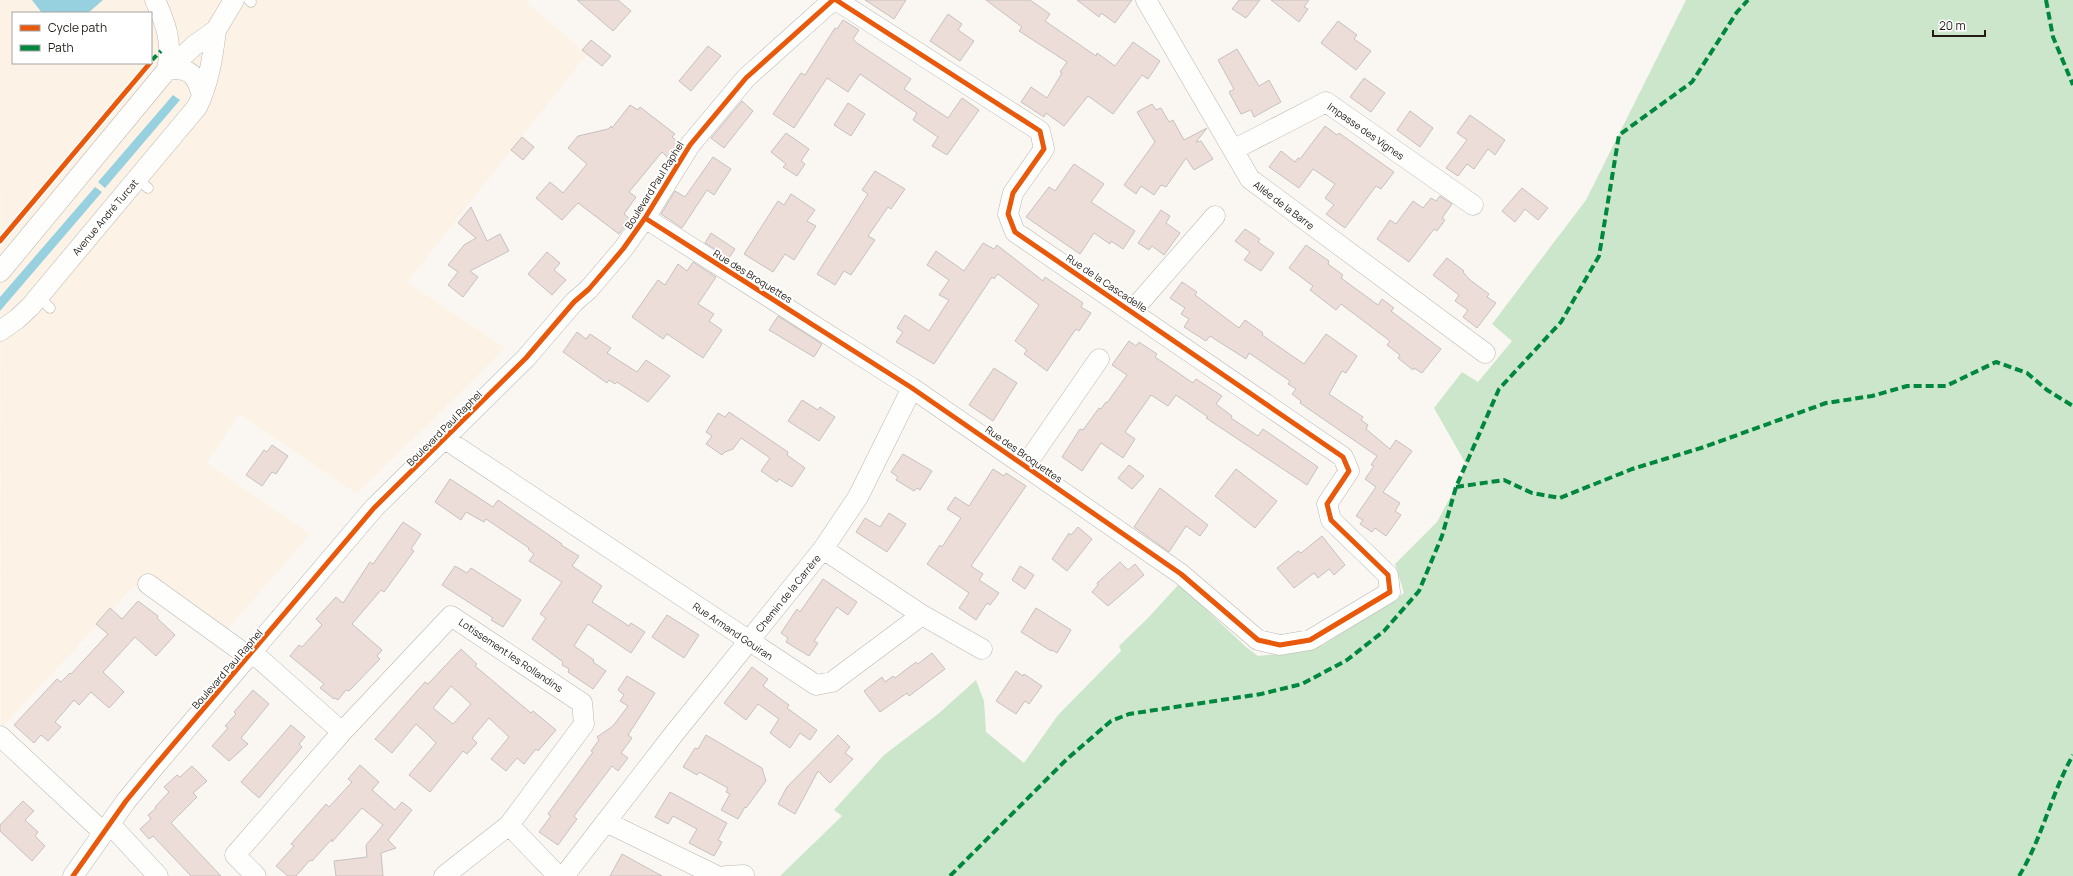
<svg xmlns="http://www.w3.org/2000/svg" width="2073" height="876" font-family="Manrope,sans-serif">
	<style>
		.built { fill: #fcf2e5; fill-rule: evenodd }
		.forest { fill: #cbe6ca }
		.water { fill: #97d1df }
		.building { fill: #edddd9; stroke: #c6c1be; fill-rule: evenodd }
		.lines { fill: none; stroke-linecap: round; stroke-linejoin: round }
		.service-casing { stroke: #bab6b1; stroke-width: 11 }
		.minor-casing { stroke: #bab6b1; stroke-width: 21 }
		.service { stroke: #fefefd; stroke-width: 10 }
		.minor { stroke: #fefefd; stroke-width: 20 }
		.quiet { stroke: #00873e; stroke-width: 4; stroke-dasharray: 8 4; stroke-linecap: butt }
		.cycleway-casing { stroke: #fff; stroke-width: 8 }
		.cycleway { stroke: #e8590c; stroke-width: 5 }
		.labels { text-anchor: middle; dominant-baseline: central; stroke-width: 4; stroke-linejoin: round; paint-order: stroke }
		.street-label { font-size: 10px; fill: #211c16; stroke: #fff }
	</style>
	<rect width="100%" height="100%" fill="#faf7f3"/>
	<path class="built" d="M0,0H530L527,3L587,54L407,282L505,348L357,494L239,414L207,463L310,534L217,641L134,586L1,728ZM13,13H151V63H13Z"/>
	<path class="forest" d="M1686,0H2073V876H780L842,816L834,810L884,755L938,714L976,680L984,701L986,732L1024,763L1058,715L1121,651L1119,646L1148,618L1179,584L1246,647L1258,656L1298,652L1323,645L1404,593L1395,564L1437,522L1467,466L1434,408L1462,372L1478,382L1512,341L1492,324L1586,200Z"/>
	<path class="water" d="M32,0H103L88,13H42Z
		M173,95L180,100L105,188L98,182Z
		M95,187L102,192L0,311V297Z"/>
	<path class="building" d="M577,0H618L631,11L613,31Z
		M865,0H906L894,19Z
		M986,0H1030L1050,14L1045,21L1096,56L1097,53L1115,66L1133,42L1160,61L1148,79L1142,75L1113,114L1088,96L1064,126L1046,113L1044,117L1021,102L1031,87L1047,98L1062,73L1060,72L1067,62L1019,31L1022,27Z
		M1077,0H1132L1115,23L1101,13L1099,17Z
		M1239,0H1260L1246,18L1232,9Z
		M1271,0H1309L1304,7L1308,9L1299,22Z
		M948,14L962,24L958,30L974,41L960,61L930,41Z
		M843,20L859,30L853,39L857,43L911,79L904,89L948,118L962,98L979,110L947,155L932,146L938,137L913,120L917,113L860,74L848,92L827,78L794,128L773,114L801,73L805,75L835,28L837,29Z
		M1338,21L1357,35L1354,39L1371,51L1356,70L1321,43Z
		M591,40L611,56L602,66L582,50Z
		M708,46L721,56L691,91L679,81Z
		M1237,49L1259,86L1269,80L1281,102L1254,117L1251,110L1241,114L1229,92L1234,89L1218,60Z
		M1364,78L1385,93L1371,112L1350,97Z
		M742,101L753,111L724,148L711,138Z
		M848,103L865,114L851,136L834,125Z
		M1152,104L1156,110L1161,108L1169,122L1173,120L1184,140L1207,128L1196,142L1201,141L1213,159L1194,170L1186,158L1166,187L1161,185L1154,195L1141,186L1136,194L1124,185L1155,142L1137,112Z
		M630,105L638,110L640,107L675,134L672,137L678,142L668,158L662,152L629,192L636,197L624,214L630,219L619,234L578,203L562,220L536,198L550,182L563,193L587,164L568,148L578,136L608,129L611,126L612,128Z
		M1410,111L1433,128L1420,147L1397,130Z
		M1470,115L1505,140L1495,155L1488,149L1474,169L1467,164L1458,176L1446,168L1467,140L1457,133Z
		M1325,126L1337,135L1339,133L1394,172L1381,189L1376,186L1345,228L1326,214L1334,205L1325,198L1335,184L1313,169L1299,188L1269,167L1281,151L1295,162L1298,158L1300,159Z
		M786,133L809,149L801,161L805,164L797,176L783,167L786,164L771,152Z
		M522,137L534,147L523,160L511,150Z
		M713,157L731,169L714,195L707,190L682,228L661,214L675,191L685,197Z
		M1074,164L1104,184L1091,202L1135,231L1123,249L1111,241L1110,244L1094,233L1080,254L1026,217L1049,187L1055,191Z
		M875,171L905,189L891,209L888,207L868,236L875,240L851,275L844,271L835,285L817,274L868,194L862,190Z
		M1522,188L1548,208L1538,220L1525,209L1515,222L1502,211Z
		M791,194L815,210L807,221L816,226L794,260L785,254L773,272L744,254L778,201L784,205Z
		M1440,196L1452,204L1442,218L1445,220L1437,231L1434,229L1409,262L1377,239L1390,220L1396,224L1413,201L1423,208L1431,198L1436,201Z
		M471,207L487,241L500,234L509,251L470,271L478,277L463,297L448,285L458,272L448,265L464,245L476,238L458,223Z
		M1161,210L1170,216L1166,223L1180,233L1164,255L1152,246L1149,250L1138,243Z
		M1245,229L1260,239L1258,242L1274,253L1261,271L1244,260L1250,252L1235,241Z
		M711,233L735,249L729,258L705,243Z
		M983,243L994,249L997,245L1043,281L1045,277L1083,303L1081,307L1091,313L1079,331L1076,329L1047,371L1024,354L1027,350L1015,341L1039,305L998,274L994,279L992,277L934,364L896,342L903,332L897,328L905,315L929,331L949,300L939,295L949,280L927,265L936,251L964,271Z
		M1306,245L1329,261L1328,264L1343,275L1341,278L1378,305L1382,299L1394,308L1391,311L1441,349L1422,373L1414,368L1413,370L1398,358L1400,355L1387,345L1390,341L1341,304L1336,310L1310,290L1313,286L1289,268Z
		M547,252L560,263L554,270L566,280L552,295L528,274Z
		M1447,258L1464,271L1463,272L1470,280L1489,294L1487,297L1496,303L1477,328L1463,317L1468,310L1455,301L1459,295L1433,275Z
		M693,262L716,277L698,304L714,314L709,321L722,330L703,358L667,334L663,339L632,317L658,280L665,285L678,264L687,271Z
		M1182,282L1197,292L1195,295L1239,328L1245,320L1263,333L1262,335L1304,364L1326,334L1357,356L1346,373L1342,371L1329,394L1363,417L1361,420L1368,425L1366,429L1390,449L1396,440L1412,451L1383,492L1400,503L1395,511L1401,515L1386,536L1375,528L1372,532L1360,524L1363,520L1356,516L1376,487L1365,479L1374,466L1371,465L1377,456L1300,403L1301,401L1292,394L1296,389L1288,384L1290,381L1249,353L1246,359L1210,336L1206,341L1184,327L1189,319L1181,314L1185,308L1170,298Z
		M778,316L822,344L814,357L769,330Z
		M577,332L586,339L590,334L611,348L607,353L637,372L646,360L670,376L648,402L617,382L615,384L609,380L607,383L563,352Z
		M1129,341L1136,346L1139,342L1157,354L1155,357L1193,383L1196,379L1222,396L1216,404L1232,416L1231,418L1258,436L1263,429L1318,467L1307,485L1206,418L1208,417L1176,395L1168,406L1151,395L1125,432L1135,439L1123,458L1101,443L1082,471L1062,457L1080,429L1083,430L1099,408L1101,409L1106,402L1107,403L1127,375L1112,365Z
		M994,368L1017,383L993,421L969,405Z
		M802,400L818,410L820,407L835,417L819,441L788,421Z
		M729,412L788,452L787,455L805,468L792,487L779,479L777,482L761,471L770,458L741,438L733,449L725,452L722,455L706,444L712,436L706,432L718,413L725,417Z
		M272,445L288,456L276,474L272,472L262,486L246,475L264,450L267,452Z
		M903,454L932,471L920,490L917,488L914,491L896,480L898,477L891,472Z
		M1129,465L1144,476L1132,489L1118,478Z
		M993,469L1004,476L1006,473L1026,486L971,566L983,574L979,580L999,593L990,605L987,603L976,620L959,608L969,593L927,564L940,545L942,547L961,518L947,509L955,497L969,506Z
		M1236,469L1277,501L1255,528L1215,496Z
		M450,479L493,507L498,500L562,544L561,545L579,556L572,566L602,586L592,602L629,626L631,623L645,632L631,653L588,624L574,646L594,660L593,662L606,671L593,689L568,672L569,669L562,665L563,662L532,639L546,618L540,614L562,582L529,561L534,554L528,549L529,548L486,519L484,522L466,512L461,520L435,502Z
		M1160,488L1208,525L1200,536L1186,526L1169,552L1134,527Z
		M889,513L906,524L887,552L856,532L865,518L880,527Z
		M403,522L421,534L411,549L414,551L384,592L381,590L352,624L382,650L377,656L380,659L349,691L346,690L338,700L335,698L334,699L320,688L324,684L290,656L299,645L302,647L322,625L316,619L336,597L343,603L370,562L373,564Z
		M1078,527L1092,539L1067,571L1052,559L1069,533L1071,535Z
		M1322,536L1345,565L1334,575L1329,569L1318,578L1314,573L1294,588L1277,568L1298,551L1301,553Z
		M1120,562L1128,570L1135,564L1144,575L1108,606L1092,592L1098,585L1097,583Z
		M455,566L467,573L471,568L521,600L503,627L491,620L493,618L442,585Z
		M1020,566L1034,575L1025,589L1012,580Z
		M823,579L857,602L848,615L837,607L814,641L818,643L809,656L786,642L788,638L781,633L797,609L800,612Z
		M138,601L158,616L157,618L175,635L156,656L135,637L103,672L124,692L109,708L91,692L79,705L74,700L55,722L61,727L48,741L41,735L34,743L14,725L57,679L61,682L70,673L71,674L108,634L96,624L110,608L122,619Z
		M1036,608L1071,630L1057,653L1052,650L1051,651L1021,632Z
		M667,615L699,635L684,658L652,637Z
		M461,649L477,664L475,666L531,713L533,711L556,730L538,751L536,749L524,764L517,758L506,771L491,759L509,737L489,718L472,738L477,743L467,754L463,751L430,792L409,775L436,743L427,734L416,724L392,753L375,739L425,682L428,684ZM451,686L471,704L453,724L433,708Z
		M932,653L945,669L909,696L907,693L880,712L864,691L882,677L885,682L893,676L895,678L916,662L918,664Z
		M752,667L768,679L763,686L789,705L787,708L817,730L810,740L800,733L790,748L770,733L779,719L758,704L746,720L724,703Z
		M1016,671L1023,676L1024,674L1042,686L1029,704L1025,701L1016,714L996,701Z
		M627,676L655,693L628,735L632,738L621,753L628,758L618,771L612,766L574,816L577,819L558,845L539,832L551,816L548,814L593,752L591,751L599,740L597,737L613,726L628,706L620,701L624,695L618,690Z
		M253,690L269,704L241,738L248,744L229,761L212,746L228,728L225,726L236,714L234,712Z
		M291,725L305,737L299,744L302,747L259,798L241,782Z
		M706,735L762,768L766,781L746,808L745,807L738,819L721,810L730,794L726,792L728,788L699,772L697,775L683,767L695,748L698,749Z
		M838,735L850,747L845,753L853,759L830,783L818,771L795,814L778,804L787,787Z
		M360,765L379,782L372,790L395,810L402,802L412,810L388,840L396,848L381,853L383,876H336L334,861L367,857L366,845L383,825L362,808L332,842V839L312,861L310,860L296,876H288L276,866L294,846L291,844L326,804L329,807L352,782L348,779Z
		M192,766L207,781L193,793L197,797L171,823L221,876H191L153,836L149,839L140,829L151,819L148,815L156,808L155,807L169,792L164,787L177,775L180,777Z
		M670,792L727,823L718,840L722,842L714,856L689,843L697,829L673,816L668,824L655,817Z
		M23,801L34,811L25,820L38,832L35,836L45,846L32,861L0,831V825Z
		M622,854L662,876H610Z"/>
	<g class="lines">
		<g class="service-casing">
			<path id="service" d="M249,0L251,2
				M137,179L148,188
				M39,297L50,308"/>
		</g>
		<g class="minor-casing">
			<path id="minor" d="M155,0C166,24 173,43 167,70C190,66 197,76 202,96
				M1146,0L1250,179L1485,353
				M1233,150L1326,102L1473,205
				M645,218L912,388L1025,466L1181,574L1258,640L1280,645L1310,640L1390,592L1388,575L1331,520L1327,504L1349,471L1343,457L1015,232L1008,214L1013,193L1044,149L1040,131L836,0
				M0,272L167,70L195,45L216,30L234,0
				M1132,311L1215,216
				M0,331L17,319L30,307L197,107C209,83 213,56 216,30
				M445,439L816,685L832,682L922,615L823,549
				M1025,466L1099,359
				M148,584L248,656
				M922,615L982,649
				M253,653L342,732L235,855L256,876
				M342,732L451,616L582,703L584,724L509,825
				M0,736L104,833
				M606,822L717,876
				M110,824L158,876
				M73,876L126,801L154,767L374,508L526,358L574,302L589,289L623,249L645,218L690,145L746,78L833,0
				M444,876L509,825L558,876
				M564,876L673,735L823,549L858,497L912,388
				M726,876L744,875"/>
		</g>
		<use href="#service" class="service"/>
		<use href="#minor" class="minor"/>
		<path class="quiet" d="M2046,0L2053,37L2073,85
			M151,61L161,51
			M1456,487L1504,480L1532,493L1560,498L1632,469L1704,447L1826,403L1872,396L1907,386H1946L1996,362L2027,373L2047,390L2073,406
			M950,876L1067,759L1111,721L1129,714L1261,694L1302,684L1347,660L1384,631L1419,591L1442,536L1456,487L1499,389L1561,322L1599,256L1619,135L1692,82L1737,12L1748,0
			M2019,876C2042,839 2051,794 2073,755"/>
		<g class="cycleway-casing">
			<path id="cycleway" d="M645,218L912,388L1025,466L1181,574L1258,640L1280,645L1310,640L1390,592L1388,575L1331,520L1327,504L1349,471L1343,457L1015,232L1008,214L1013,193L1044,149L1040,131L836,0
				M0,241L150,63
				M73,876L126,801L154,767L374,508L526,358L574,302L589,289L623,249L645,218L690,145L746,78L833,0"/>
		</g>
		<use href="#cycleway" class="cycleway"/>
	</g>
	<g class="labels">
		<g class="street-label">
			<text transform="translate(1366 131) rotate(35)">Impasse des Vignes</text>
			<text transform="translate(654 185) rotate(-58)">Boulevard Paul Raphel</text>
			<text transform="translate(1284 205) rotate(37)">Allée de la Barre</text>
			<text transform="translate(105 217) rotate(-50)">Avenue André Turcat</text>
			<text transform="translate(753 276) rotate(32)">Rue des Broquettes</text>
			<text transform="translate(1107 283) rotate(34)">Rue de la Cascadelle</text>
			<text transform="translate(444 428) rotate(-45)">Boulevard Paul Raphel</text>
			<text transform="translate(1024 454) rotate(35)">Rue des Broquettes</text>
			<text transform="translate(788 593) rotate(-51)">Chemin de la Carrère</text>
			<text transform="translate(733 631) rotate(34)">Rue Armand Gouiran</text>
			<text transform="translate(511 655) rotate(34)">Lotissement les Rollandins</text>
			<text transform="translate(227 669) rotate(-49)">Boulevard Paul Raphel</text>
		</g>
	</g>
	<rect x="12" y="12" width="140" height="52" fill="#ffffff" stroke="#a6a4a2"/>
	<rect x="20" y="25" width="20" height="6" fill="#e8590c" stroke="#a6a4a2"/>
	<text x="48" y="32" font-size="12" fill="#211c16">Cycle path</text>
	<rect x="20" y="45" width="20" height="6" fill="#00873e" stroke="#a6a4a2"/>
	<text x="48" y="52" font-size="12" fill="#211c16">Path</text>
	<path d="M1933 30v6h52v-6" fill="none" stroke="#211c16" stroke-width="2"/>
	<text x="1939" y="30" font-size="12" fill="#211c16" stroke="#ffffff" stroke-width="3" paint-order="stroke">20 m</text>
</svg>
